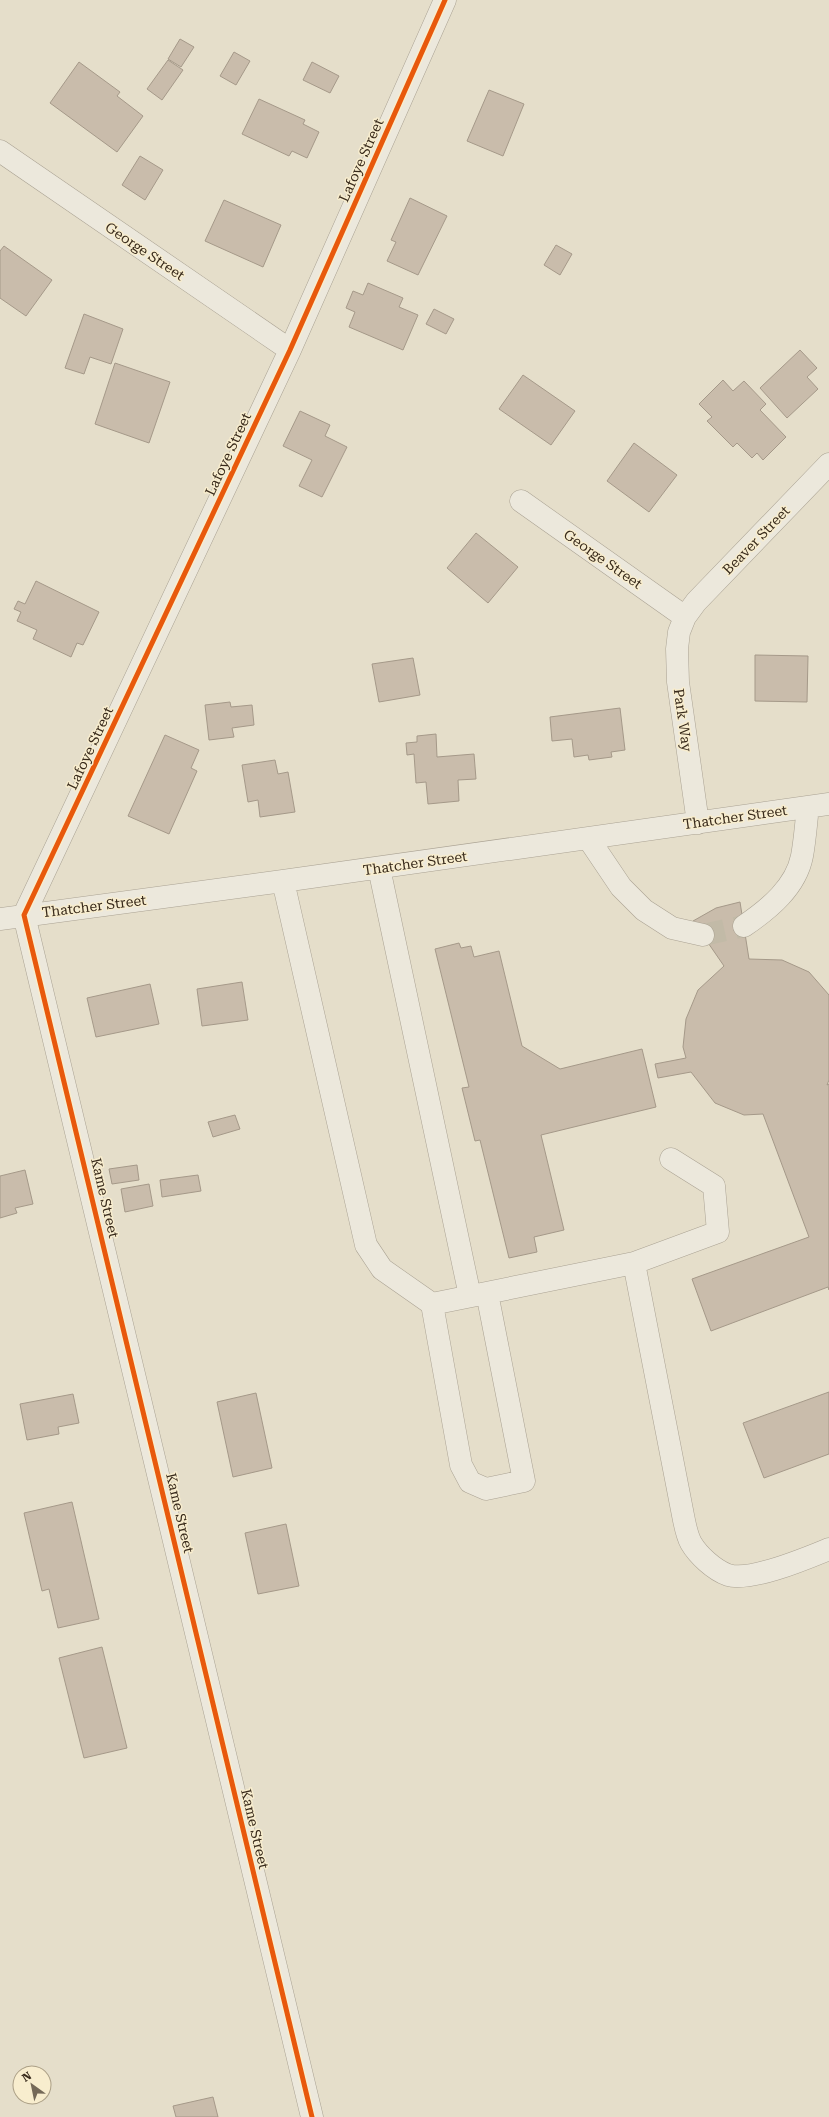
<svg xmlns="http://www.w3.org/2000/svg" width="829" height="2117" font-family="'Roboto Serif',serif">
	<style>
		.building { fill: #c9bcab; stroke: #a59989 }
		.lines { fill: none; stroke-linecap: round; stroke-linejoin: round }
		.minor-tunnel { stroke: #c2baa7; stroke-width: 22; stroke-dasharray: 22 11; stroke-linecap: butt }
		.minor-casing { stroke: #aaa293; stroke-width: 23 }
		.minor { stroke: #ece8dc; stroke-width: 22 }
		.cycleway-casing { stroke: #f8edce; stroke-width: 8 }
		.cycleway { stroke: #e8590c; stroke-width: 5 }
		.labels { text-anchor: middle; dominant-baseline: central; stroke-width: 3; stroke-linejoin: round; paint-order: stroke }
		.street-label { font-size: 14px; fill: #382a1b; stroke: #f8edce }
	</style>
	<rect width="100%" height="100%" fill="#e5deca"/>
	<path class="building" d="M180,39L194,47L181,67L168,59Z
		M234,52L250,61L236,85L220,76Z
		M168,60L183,70L162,100L147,89Z
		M79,62L120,92L117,96L143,116L117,152L50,103Z
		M312,62L339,76L330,93L303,80Z
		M489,90L524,104L503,156L467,141Z
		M259,99L305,120L303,124L319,132L307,158L292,151L289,156L242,134Z
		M140,156L163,170L145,200L122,185Z
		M410,198L447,216L418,275L387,261L396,242L391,240Z
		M224,200L281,225L263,267L205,241Z
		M556,245L572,254L560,275L544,265Z
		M4,246L52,280L26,316L0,298V251Z
		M368,283L403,298L399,307L418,315L403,350L349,327L355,312L346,308L353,291L363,295Z
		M434,309L454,319L446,334L426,324Z
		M84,314L123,329L111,364L90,357L84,374L65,368Z
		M800,350L817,368L807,377L818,389L787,418L760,388Z
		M115,363L170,382L149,443L95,424Z
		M523,375L575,411L551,445L499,409Z
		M723,380L733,391L744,381L766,404L760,410L786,437L763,460L757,453L752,458L737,443L733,447L707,421L712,417L699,404Z
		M300,411L330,425L325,436L347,447L322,497L299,486L312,460L283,446Z
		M634,443L677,475L649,512L607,481Z
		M476,533L518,567L488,603L447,568Z
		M36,581L99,612L83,645L77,643L71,657L33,639L37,630L17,621L21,612L14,609L18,601L25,604Z
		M755,655L808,656L807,702L755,701Z
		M413,658L420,695L379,702L372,664Z
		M230,702L231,707L252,705L254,725L232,728L234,737L209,740L205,705Z
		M620,708L625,750L611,752L612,757L589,760L588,755L574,757L572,739L552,741L550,717Z
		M436,734L437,757L474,754L476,779L458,780L459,801L428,804L426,782L416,783L414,754L407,755L406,743L417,742V736Z
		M165,735L199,750L191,768L197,771L169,834L128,816Z
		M275,760L278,774L288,772L295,812L260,817L258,800L248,802L242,765Z
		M740,902L749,959L782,960L809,972L829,995V1080L827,1085L829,1084V1290L828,1287L711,1331L692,1279L809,1237L763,1114L744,1115L715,1103L691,1072L658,1078L655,1064L686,1058L683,1047L686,1019L698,990L724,966L693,921L716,908Z
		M459,943L461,948L471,946L474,957L499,951L522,1046L560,1069L642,1049L656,1107L541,1135L564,1230L534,1237L537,1252L509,1258L480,1140L475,1141L462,1088L469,1087L435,949Z
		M242,982L248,1020L202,1026L197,989Z
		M150,984L159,1024L96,1037L87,998Z
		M235,1115L240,1129L213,1137L208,1122Z
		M137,1165L139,1180L112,1184L109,1169Z
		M25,1170L33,1204L15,1208L17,1213L0,1218V1176Z
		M198,1175L201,1191L162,1197L160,1180Z
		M149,1184L153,1206L125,1212L121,1189Z
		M829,1392V1454L764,1478L743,1423Z
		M256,1393L272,1468L233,1477L217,1402Z
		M73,1394L79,1423L58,1427L59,1434L27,1440L20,1404Z
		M72,1502L99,1619L58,1628L49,1589L42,1591L24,1513Z
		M286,1524L299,1586L258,1594L245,1533Z
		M102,1647L127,1748L84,1758L59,1658Z
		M213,2097L218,2117H176L173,2106Z"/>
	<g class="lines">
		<path class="minor-tunnel" d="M703,935L744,926"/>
		<g class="minor-casing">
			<path id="minor" d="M0,151L290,350
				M521,501L685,617
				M698,823L678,682L677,649L679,632L685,617L696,602L829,464
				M588,838L621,887L644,910L672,928L703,935
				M379,868L470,1296
				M283,881L366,1245L382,1269L432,1304L634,1263L682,1510C684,1520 686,1534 691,1543C698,1555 714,1570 728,1575C751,1582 807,1558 829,1549
				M0,919L283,881L829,804
				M744,926C769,909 796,887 802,856C805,840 806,823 808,807
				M634,1263L718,1232L714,1186L671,1159
				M432,1304L461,1465L470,1482L486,1489L524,1481L487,1293
				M312,2117L24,915L290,350L445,0"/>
		</g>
		<use href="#minor" class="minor"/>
		<g class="cycleway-casing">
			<path id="cycleway" d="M312,2117L24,915L290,350L445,0"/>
		</g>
		<use href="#cycleway" class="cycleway"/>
	</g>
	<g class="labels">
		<g class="street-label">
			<text transform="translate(361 160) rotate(-66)">Lafoye Street</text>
			<text transform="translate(145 251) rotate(34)">George Street</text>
			<text transform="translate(228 454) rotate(-65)">Lafoye Street</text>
			<text transform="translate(756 540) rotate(-46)">Beaver Street</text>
			<text transform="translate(603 559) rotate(35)">George Street</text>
			<text transform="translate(683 720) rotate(82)">Park Way</text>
			<text transform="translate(90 748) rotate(-65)">Lafoye Street</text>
			<text transform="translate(735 817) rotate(-8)">Thatcher Street</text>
			<text transform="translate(415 863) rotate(-8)">Thatcher Street</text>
			<text transform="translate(94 906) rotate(-7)">Thatcher Street</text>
			<text transform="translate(105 1198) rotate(77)">Kame Street</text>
			<text transform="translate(180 1513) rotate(77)">Kame Street</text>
			<text transform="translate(255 1829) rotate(77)">Kame Street</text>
		</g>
	</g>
	<g transform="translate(32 2085) rotate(327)"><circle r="19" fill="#f8edce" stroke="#ab9f86"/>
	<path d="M0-3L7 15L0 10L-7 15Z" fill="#756958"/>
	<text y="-6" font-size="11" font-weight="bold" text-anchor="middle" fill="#382a1b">N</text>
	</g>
</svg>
